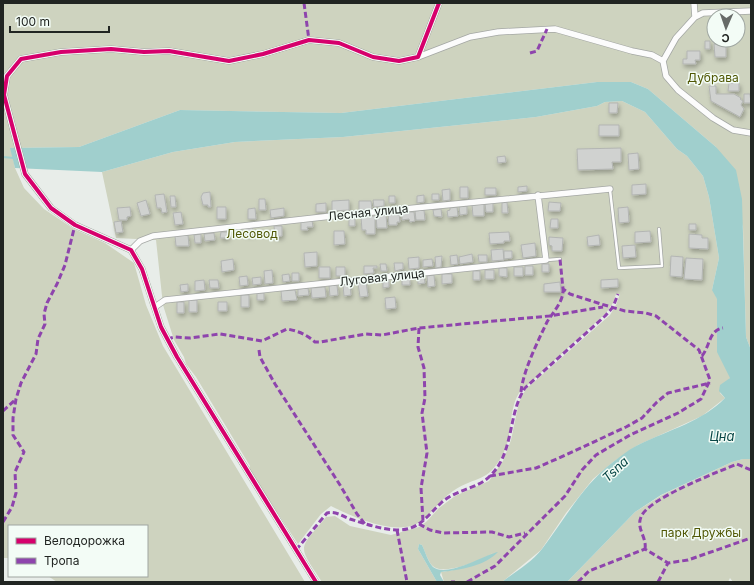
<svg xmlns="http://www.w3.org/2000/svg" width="754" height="585" font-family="Inter,sans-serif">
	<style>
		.green { fill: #ced3bf; fill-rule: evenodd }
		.water { fill: #a0cfcd }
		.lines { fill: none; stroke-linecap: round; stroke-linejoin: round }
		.stream { stroke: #a0cfcd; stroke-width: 2 }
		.building { fill: #d0d2d0; stroke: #b3b5b3; filter: url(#shadow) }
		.lane-casing { stroke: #a4a7a4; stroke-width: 4 }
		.street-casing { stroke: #a4a7a4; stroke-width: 7 }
		.lane { stroke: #fcfcfc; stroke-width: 2.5 }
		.street { stroke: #fcfcfc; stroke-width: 5.5 }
		.quiet { stroke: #8e44ad; stroke-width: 3; stroke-dasharray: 6 3; stroke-linecap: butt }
		.cycleway-casing { stroke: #f3fcf6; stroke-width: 6 }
		.cycleway { stroke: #d6006c; stroke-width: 4 }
		.labels { text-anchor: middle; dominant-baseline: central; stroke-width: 3; stroke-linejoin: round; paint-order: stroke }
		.park-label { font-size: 12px; fill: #505704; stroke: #f3fcf6 }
		.street-label { font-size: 12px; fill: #212522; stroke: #f3fcf6 }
		.water-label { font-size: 13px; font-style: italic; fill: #084646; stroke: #f3fcf6 }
	</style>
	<defs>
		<filter id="shadow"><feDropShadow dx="1.5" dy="3" stdDeviation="2" flood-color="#0004"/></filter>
	</defs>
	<rect width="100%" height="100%" fill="#e8ede9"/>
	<path class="green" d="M3,3H751V350L746,337L743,227L716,147L648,89L631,82H597L341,113L180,110L79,147L11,148L15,168L24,188L44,209L74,229L105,243L134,263L146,305L163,346L305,582H57L48,576H147V526H9V558H3ZM714,16H738V40H714Z
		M622,101L645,112L677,149L687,156L703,176L709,197L719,258L712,290H714L740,363L720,393L725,398L702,416L638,445L613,462L593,479L566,513L541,550L502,582H444L441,572C463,569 474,565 493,553C482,560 446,575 434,567C428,563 425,551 422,545L419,544L418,549L437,582H322C297,544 298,551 326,517L335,516L350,526L391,535L419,527L426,522L439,508L455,496L489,481L503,461L511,440L519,402L526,389L610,315L616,305L620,294H616L613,303L606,313L519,393C508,411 513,435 503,454C487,484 477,475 453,491C441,499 434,511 422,520C401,539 353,517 331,506L321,514L298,544L249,470L250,466L196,377L186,364L184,357L174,340L163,305L156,240L116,238L102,172L173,152L235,142L343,137L536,117L597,106L605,102Z
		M743,459H751V582H733L730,578L728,582H567L635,512L662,495L732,462Z"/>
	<path class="water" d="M597,82H631L648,89L716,147L736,170L742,199L746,337L751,350V459H743L732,462L661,495L635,512L567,582H502C515,572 532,562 542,549C565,519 582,486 613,462C621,456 631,448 640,444C669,430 703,421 725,398L719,391L720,385L730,378L717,352V299L712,290L719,258L709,197L703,176L687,156L677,149L645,112L622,101L605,102L597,106L536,117L343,137L235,142L173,152L102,172L15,168L10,148L79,147L180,110L341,113Z
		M419,544L422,545C425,551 428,562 433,567C447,578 484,555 498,552C485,566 460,570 441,572L440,575L444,582H437L418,549Z"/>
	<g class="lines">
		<path class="stream" d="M3,157L14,158"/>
	</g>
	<path class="building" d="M705,41H710V49H705Z
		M714,44H726V57H715Z
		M687,51H700V60H695L696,64H683V59H687Z
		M729,83H739V91H728Z
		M709,86H716V94H734L741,98L740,99L743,101L741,105L744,109L740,117L711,101Z
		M744,94H750L751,103H744Z
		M609,103H618L617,113H609Z
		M599,125H619V136H599Z
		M621,148V162H612L613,169L578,170L577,149Z
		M638,153L639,169L629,170L628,154Z
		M505,156L506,162L498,163L497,157Z
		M646,184V194L632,195V185Z
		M527,186V191L518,192V187Z
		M460,187H468V198H460Z
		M485,188H496V195H485Z
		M450,189V200L443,201L442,190Z
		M210,192L211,207H208V205H203L201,197L203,193Z
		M164,194L167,212L162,213L161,208H157L155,195Z
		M432,194H439V200H432Z
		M424,195V202L417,203V196Z
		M170,196H175L176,207H171Z
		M389,196H395V203H389Z
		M259,199H265L266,210H259Z
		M146,200L150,214L141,216L137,203Z
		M349,200V210L332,211V201Z
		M373,200H384V206L374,207Z
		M359,201H371L372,210H359Z
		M507,202L508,213H502V203Z
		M549,202L561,203L560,211H548Z
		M326,203V212H316V204Z
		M493,203V212H486L485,204Z
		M484,204V216H473L472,205Z
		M467,206V214L460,215L459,207Z
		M130,207L131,216L127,217V220H119L117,208Z
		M217,207H226V219H217Z
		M457,207L458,216L448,217L447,211L450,210V208Z
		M628,207L629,222L619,223L618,208Z
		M255,208L256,219H248V209Z
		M284,208V216L271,218L270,210Z
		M441,209L442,217L434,216L433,210Z
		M424,210L425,220H416L415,211Z
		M181,212L183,224L175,225L173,213Z
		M402,212H414L415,221L410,222L409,219L402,220Z
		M388,213H399L400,222H397V225H389Z
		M386,215L387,228H377L376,216Z
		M375,216V234H366V230H362L361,217Z
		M349,219H355V226H349Z
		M551,219H558V228H550Z
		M312,220L313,227H307L308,230H301V221Z
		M121,221L123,232L116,233L114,222Z
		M689,224H696V230H689Z
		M274,226H282V236L275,237Z
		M246,227H252L253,234H246Z
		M334,231H344L345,244L334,245Z
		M650,231L651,242L635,243V232Z
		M221,232H228V238H220Z
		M509,232L510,241H504V243L490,244L489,233Z
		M214,233L215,240L205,241L204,234Z
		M201,234V243H195L194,235Z
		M689,234L702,235V238H708V249L689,248Z
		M188,235L189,246H176L175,236Z
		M599,235L600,245L588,246L587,237Z
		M549,237L563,238L562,251H552V246L549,245Z
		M535,243L536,256L523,258L521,245Z
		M635,245L636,257L623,258L622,246Z
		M503,249L504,260L492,261L491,250Z
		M504,251H512V258L504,259Z
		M317,252V266L305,267L304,253Z
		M472,254L473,262L460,264L459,257Z
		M457,255L458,264L451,265L450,256Z
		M478,255H487V262H479Z
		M442,256L441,267L436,268L435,257Z
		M671,256L683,257L682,277L670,276Z
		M419,257V268L409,269L408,258Z
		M686,258L703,259L702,280L684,279Z
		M233,259L234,270L222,272L221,261Z
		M432,259L433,266L423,267V260Z
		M394,263H403V269L395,271Z
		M380,264H386L387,271H381Z
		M542,264H549V272H542Z
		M364,266H377V268H373L374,273L364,274Z
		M525,266H533V275H525Z
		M319,267H330V278H319Z
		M336,267H345V276H336Z
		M514,267H523V276H514Z
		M499,268H507V277L499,276Z
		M272,270L273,283L265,284L264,271Z
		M485,270H494V279H485Z
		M473,271H480V280H473Z
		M292,273H299V281H292Z
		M289,274L290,281L283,282L282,275Z
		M442,274H452V283L442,284Z
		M434,275L435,286L428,287L427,276Z
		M247,276L248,285L240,286L239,277Z
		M424,276L425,283L418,284V277Z
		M261,277V284L253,285L252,278Z
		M402,278H410V285H402Z
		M618,279V287L601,288V280Z
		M204,280L205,290L195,291V281Z
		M209,280H218L219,288H210Z
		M383,280H389V287L383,288Z
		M366,282L368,296L360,297L358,283Z
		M560,282L561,292H544V284Z
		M188,284V291L181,292L180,285Z
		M350,284L351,295L344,296L343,285Z
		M337,285L338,295L330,296L329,286Z
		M325,287L326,297L312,298L311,288Z
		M308,288L309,295L298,296V289Z
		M295,290L297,300L282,301L281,291Z
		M257,293H264V300H257Z
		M241,295H249V307H241Z
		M395,297L396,308L386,309L385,298Z
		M189,300H197V312H189Z
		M177,302H184V313H177Z
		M218,302H227V311H218Z"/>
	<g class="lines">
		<g class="lane-casing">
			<path id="lane" d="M610,190L619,268L662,266L659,229
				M547,260L560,259"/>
		</g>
		<g class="street-casing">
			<path id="street" d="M695,17L703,13L751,11
				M418,57L470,37L498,32L555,29L632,51L652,55L663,61L666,76L678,90L713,118L733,130L751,133
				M663,61L676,38L695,17L694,3
				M131,250L140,241L153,236L332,216L610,189
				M155,307L165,300L546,260L538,195
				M316,582L177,357L161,327L142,269L131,250L75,225L51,208L25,174L4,95L7,76L21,59L61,52L111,49L144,52L169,51L229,61L263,54L309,40L339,43L373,57L399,61L418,57L439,3"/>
		</g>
		<use href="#lane" class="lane"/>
		<use href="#street" class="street"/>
		<path class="quiet" d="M304,3L309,40
			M530,53L537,51L547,29
			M419,328L418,347L424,368L425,398L422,413L427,453L421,488L423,521
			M167,339L175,337L190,338L220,334L262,341L287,329C299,331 307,335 315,342H320L366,334L382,335L419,328L549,316L603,307
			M259,350L260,357L275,384L340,485L357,514L365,524
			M702,356C710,346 709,330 723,328
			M521,392C523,371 538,341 547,322C553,312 564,301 563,289
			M3,411L16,399
			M490,476L536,468L559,458L626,427L642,418L657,402L668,393L710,383
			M3,522L12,507L16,493L15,472L24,452L13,435V418L16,399L21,383L36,354L38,339L45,324L44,314L47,303L57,284L65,265L75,225
			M419,524L430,530L443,533L492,532L509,537L525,533
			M397,530L407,582
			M645,549C647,537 636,529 641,517C647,499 718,472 737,464L751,470
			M296,550L327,513C336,511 342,516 350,519C366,524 382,530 400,530C420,529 428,515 442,502C456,490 478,488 489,477C515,453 507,415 525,388L605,316L613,307L618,294
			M451,582H455
			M467,582L495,566L565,496L582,470L596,455L630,435L678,413L701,399L710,380L699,350L656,316L646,313L625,311L601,304L570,294L563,289L560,259
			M578,582L589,571L645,549L668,563L688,560L751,538
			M658,582L668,563"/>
		<g class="cycleway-casing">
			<path id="cycleway" d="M316,582L177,357L161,327L142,269L131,250L75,225L51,208L25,174L4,95L7,76L21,59L61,52L111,49L144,52L169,51L229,61L263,54L309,40L339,43L373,57L399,61L418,57L439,3"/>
		</g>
		<use href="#cycleway" class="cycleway"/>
	</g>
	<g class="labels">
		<g class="park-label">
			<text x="713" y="77">Дубрава</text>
			<text x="252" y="233">Лесовод</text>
			<text x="701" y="532">парк Дружбы</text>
		</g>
		<g class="street-label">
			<text transform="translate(368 212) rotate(-6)">Лесная улица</text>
			<text transform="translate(382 277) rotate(-6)">Луговая улица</text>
		</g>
		<g class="water-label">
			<text x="722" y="436">Цна</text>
			<text transform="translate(615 469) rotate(-43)">Tsna</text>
		</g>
	</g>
	<rect width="754" height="585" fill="none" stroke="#212522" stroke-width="8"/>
	<rect x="8" y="525" width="140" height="52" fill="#f3fcf6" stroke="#9fa6a1"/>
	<rect x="16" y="538" width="20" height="6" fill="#d6006c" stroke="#9fa6a1"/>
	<text x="44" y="545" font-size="12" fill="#212522">Велодорожка</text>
	<rect x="16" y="558" width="20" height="6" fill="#8e44ad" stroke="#9fa6a1"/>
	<text x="44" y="565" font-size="12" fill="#212522">Тропа</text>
	<g transform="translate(726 28) rotate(182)"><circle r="19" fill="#f3fcf6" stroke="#9fa6a1"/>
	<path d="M0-3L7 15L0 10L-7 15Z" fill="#676b68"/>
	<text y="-6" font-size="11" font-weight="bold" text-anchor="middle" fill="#212522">С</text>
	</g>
	<path d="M10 26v6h99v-6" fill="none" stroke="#212522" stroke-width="2"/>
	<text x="16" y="26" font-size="12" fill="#212522" stroke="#f3fcf6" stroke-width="3" paint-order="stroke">100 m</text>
</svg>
